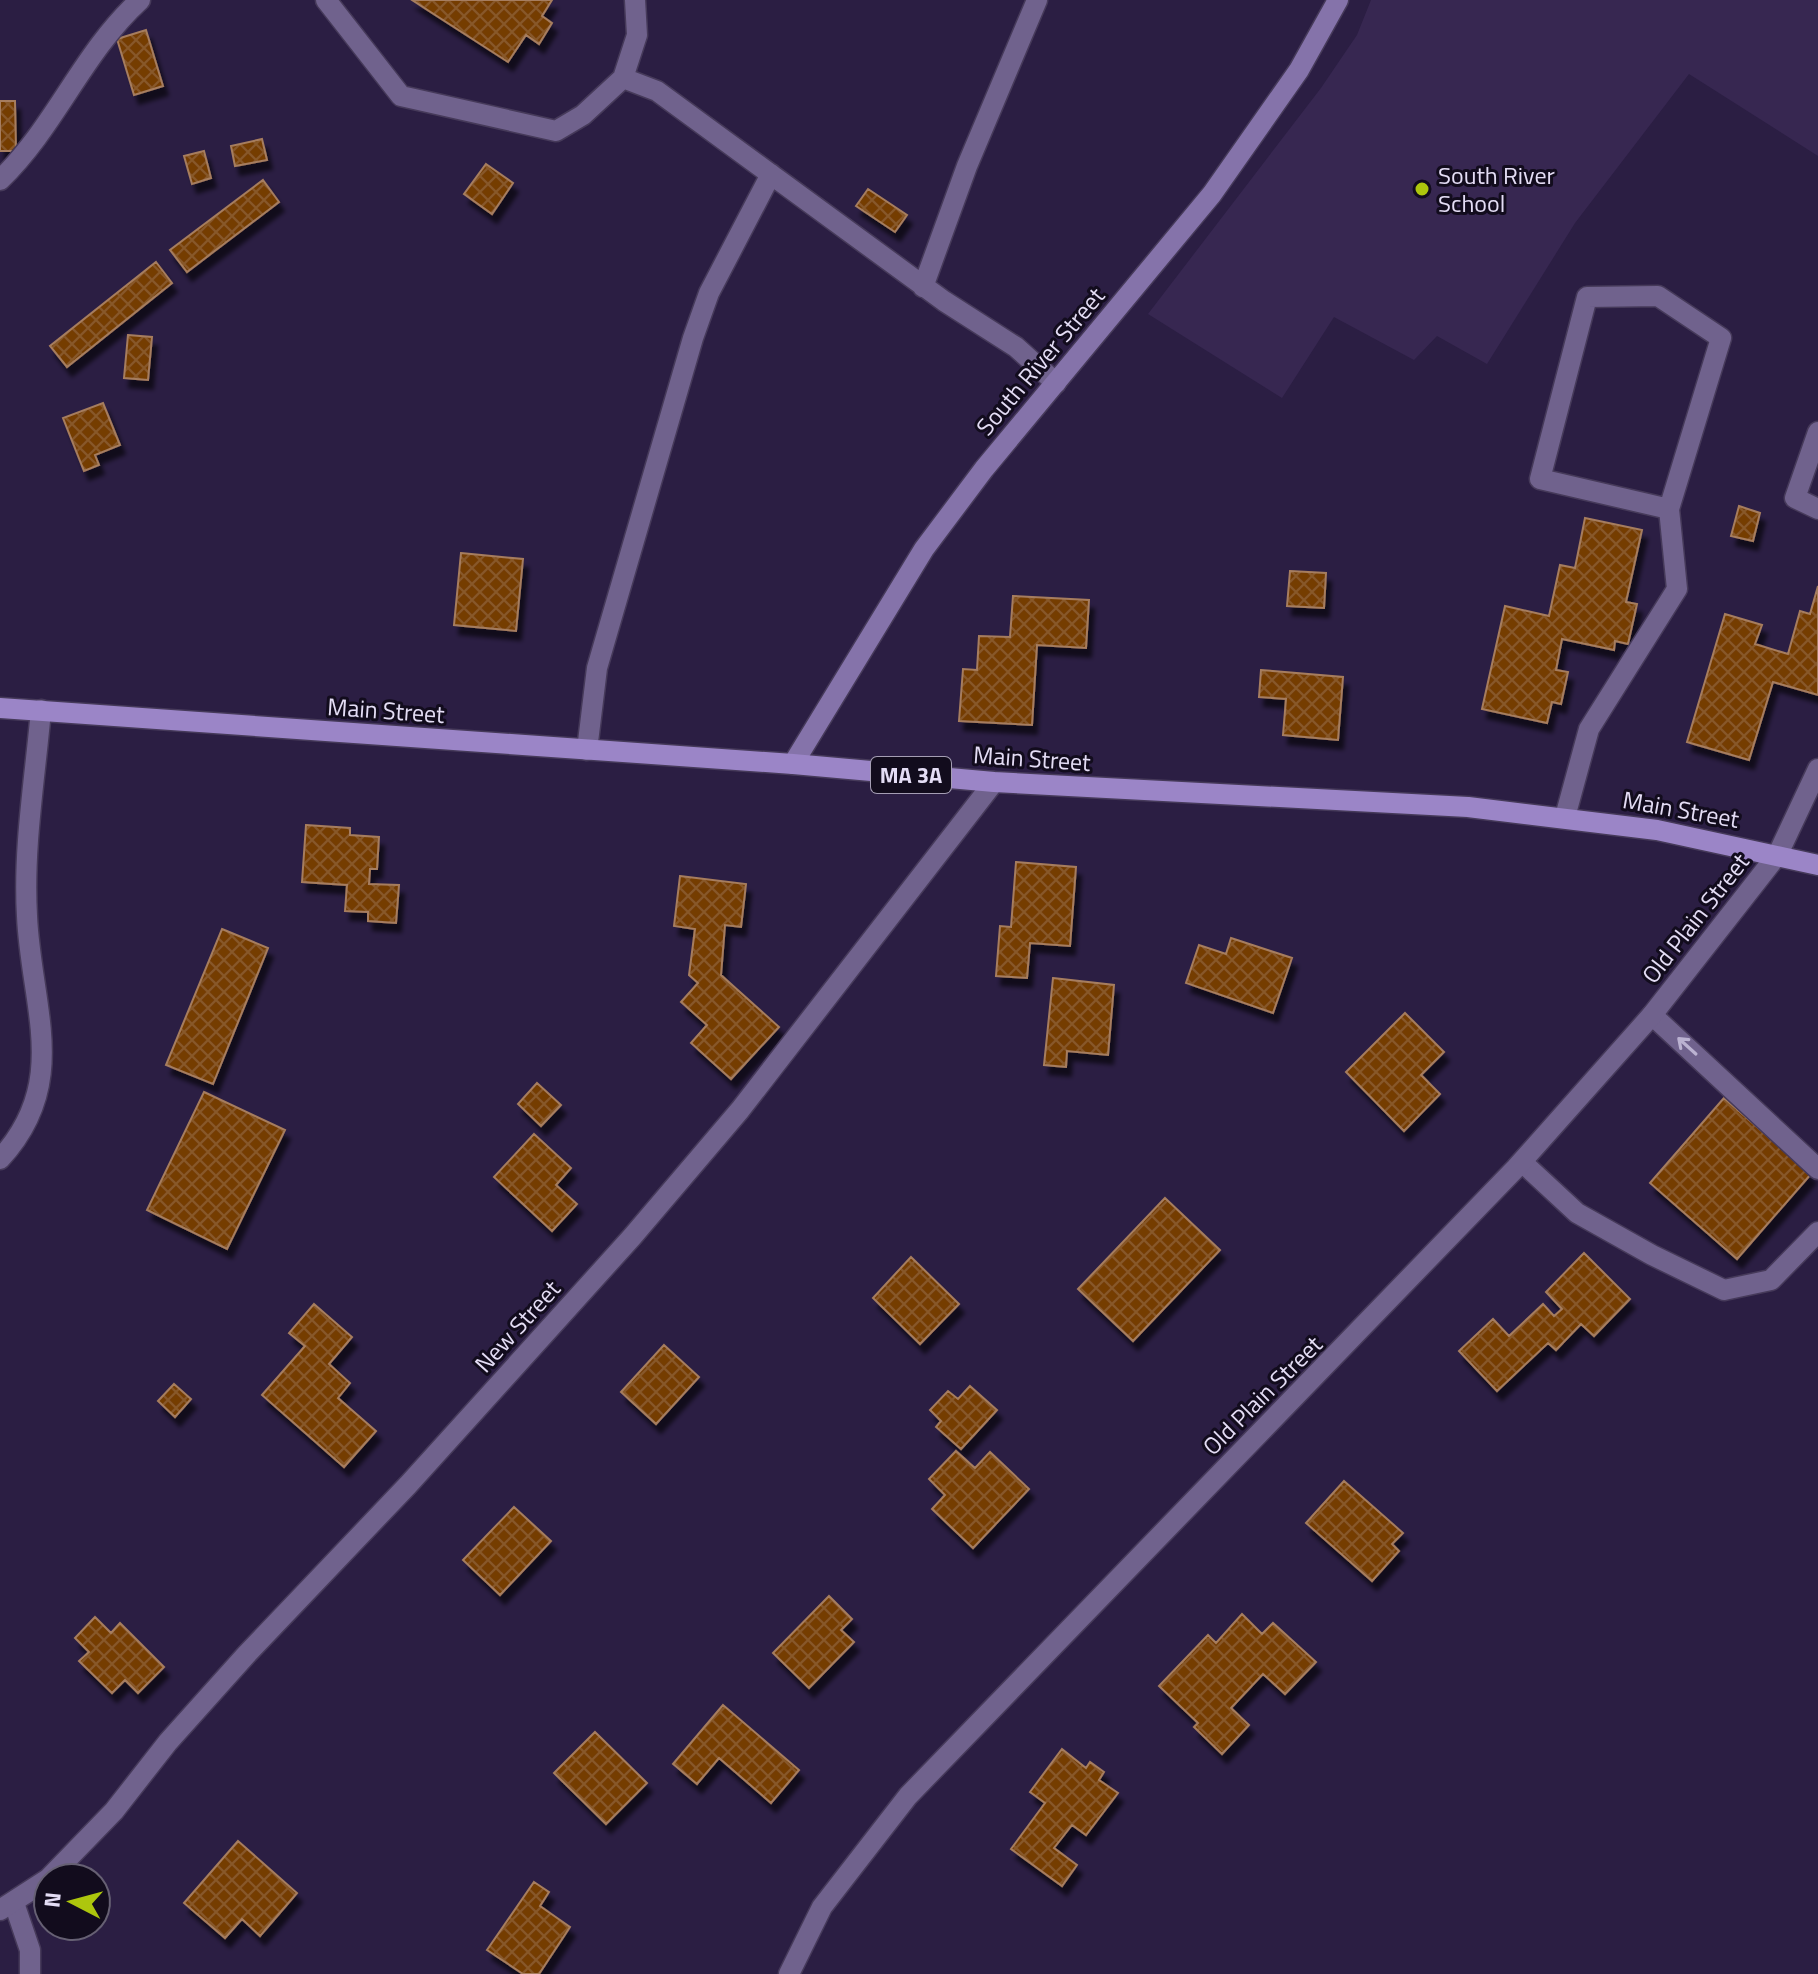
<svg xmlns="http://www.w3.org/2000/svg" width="1818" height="1974" font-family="'Titillium Web',sans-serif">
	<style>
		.built { fill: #372751 }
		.building { fill: url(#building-cross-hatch); stroke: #a67d5e; stroke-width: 2; filter: url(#shadow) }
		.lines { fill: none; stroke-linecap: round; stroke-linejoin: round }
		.lane-casing { stroke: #463a5a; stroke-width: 23 }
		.street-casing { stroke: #463a5a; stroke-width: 23 }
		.secondary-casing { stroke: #463a5a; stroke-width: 23 }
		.primary-casing { stroke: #463a5a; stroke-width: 23 }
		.lane { stroke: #70628d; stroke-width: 20 }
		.street { stroke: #70628d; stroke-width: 20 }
		.secondary { stroke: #8573aa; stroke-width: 20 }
		.primary { stroke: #9b85c7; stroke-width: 20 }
		.oneway { stroke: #bbb2d1 }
		.poi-dot { fill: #adc60d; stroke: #120c1d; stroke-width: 3 }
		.labels { text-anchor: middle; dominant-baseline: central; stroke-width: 6; stroke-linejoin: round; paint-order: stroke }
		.shield { fill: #120c1d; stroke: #a59eb4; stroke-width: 2 }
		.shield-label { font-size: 22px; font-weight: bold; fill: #e4ddf5 }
		.poi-label { font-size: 24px; fill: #e4ddf5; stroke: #120c1d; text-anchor: start }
		.street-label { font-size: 24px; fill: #e4ddf5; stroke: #120c1d }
	</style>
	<defs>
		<pattern id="building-cross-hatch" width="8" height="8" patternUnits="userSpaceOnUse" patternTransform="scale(2)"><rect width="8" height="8" fill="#753e05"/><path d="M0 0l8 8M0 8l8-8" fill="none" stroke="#88592a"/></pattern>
		<filter id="shadow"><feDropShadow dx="5" dy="9" stdDeviation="2" flood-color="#0009"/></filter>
	</defs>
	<rect width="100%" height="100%" fill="#2b1e43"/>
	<path class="built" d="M1371,0H1818V156L1689,74L1575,223L1487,364L1437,336L1414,360L1334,317L1282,398L1148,314L1321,88L1357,35Z"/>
	<path class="building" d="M412,0H552L542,16L552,23L539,44L526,35L508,62Z
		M146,30L163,86L134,95L117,39Z
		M0,101H15L16,151H0Z
		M262,139L267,160L235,166L231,146Z
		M204,151L211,178L192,184L184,156Z
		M486,164L513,183L492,214L464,194Z
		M263,180L279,202L187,272L170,250Z
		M868,189L907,215L895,232L856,206Z
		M156,262L172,283L67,367L50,346Z
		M128,335L152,337L148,380L124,378Z
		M103,403L120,445L95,455L99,465L84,471L63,418Z
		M1739,506L1760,513L1753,541L1731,536Z
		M1585,518L1642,530L1626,602L1637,604L1628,644L1615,641L1614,650L1562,639L1556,670L1568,672L1561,704L1552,702L1547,723L1482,709L1505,606L1549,616L1560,565L1575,568Z
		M461,553L523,559L516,631L454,625Z
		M1290,571L1326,573L1324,608L1287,606Z
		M1818,586V695L1773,682L1749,760L1687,742L1725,614L1762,625L1755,644L1788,654L1800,611L1810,614Z
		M1013,596L1089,600L1086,648L1037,645L1032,725L959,721L963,669L977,670L979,636L1010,637Z
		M1261,670L1343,677L1338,740L1283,735L1286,699L1259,697Z
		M306,825L350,828V835L379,837L377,869H370L369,884L399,885L396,923L368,921V912L345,911L347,885L302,882Z
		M1016,862L1076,867L1070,946L1030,943L1027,978L996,976L1000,926L1011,927Z
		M680,876L746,884L741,927L725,925L721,975L779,1027L731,1079L691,1043L707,1025L681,1002L698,983L689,975L695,929L674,926Z
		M222,929L268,948L213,1084L166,1065Z
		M1231,938L1292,958L1273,1013L1186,983L1199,945L1226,954Z
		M1053,978L1114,985L1108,1055L1067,1051L1066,1067L1044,1065Z
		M1405,1013L1444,1052L1421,1075L1440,1094L1404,1131L1346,1072Z
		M537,1083L561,1105L541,1126L518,1104Z
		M204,1092L285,1130L227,1249L147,1210Z
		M1724,1098L1811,1174L1737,1259L1650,1183Z
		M534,1134L571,1168L556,1185L577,1204L552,1231L494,1177Z
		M1165,1198L1220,1250L1133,1341L1078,1289Z
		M1584,1253L1630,1299L1594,1336L1581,1324L1556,1350L1548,1343L1497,1391L1459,1351L1493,1319L1509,1336L1543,1304L1554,1316L1562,1309L1546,1292Z
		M911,1257L959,1304L920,1344L873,1298Z
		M314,1304L352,1337L329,1364L350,1383L338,1398L376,1431L344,1467L262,1395L305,1346L289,1333Z
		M664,1345L699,1377L656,1424L621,1392Z
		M174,1384L191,1399L175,1417L158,1401Z
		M970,1386L997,1410L961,1449L936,1427L941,1421L930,1410L948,1391L958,1399Z
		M956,1451L975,1468L990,1452L1029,1489L973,1548L932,1509L945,1495L929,1479Z
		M1344,1481L1403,1533L1392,1544L1399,1551L1372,1581L1306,1523Z
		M514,1507L551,1541L500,1595L463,1560Z
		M829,1596L852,1619L841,1630L854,1642L809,1688L773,1653Z
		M1242,1614L1262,1634L1273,1623L1316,1662L1285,1694L1263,1674L1231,1708L1249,1725L1222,1754L1194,1727L1198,1723L1159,1686L1208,1635L1216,1643Z
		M95,1617L111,1633L120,1623L164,1667L138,1693L125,1680L112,1693L79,1661L89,1652L75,1638Z
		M723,1705L799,1770L771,1803L719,1758L697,1784L673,1764Z
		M595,1732L647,1783L606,1824L554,1773Z
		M1062,1749L1086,1768L1090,1762L1104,1772L1099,1780L1118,1793L1086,1835L1072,1825L1054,1848L1077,1865L1062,1886L1011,1849L1045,1803L1030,1792Z
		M238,1841L297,1893L260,1936L242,1919L225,1938L184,1903Z
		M534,1882L549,1892L540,1906L570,1927L539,1974H523L487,1950Z"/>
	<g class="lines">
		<g class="lane-casing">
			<path id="lane" d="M326,0L401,96L556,131L583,115L623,78L657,91L944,301L1016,347L1056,383
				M623,78L637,35L635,0
				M923,287L967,166L1037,0
				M1818,432L1795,498L1818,509
				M587,750L597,668L693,338L709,293L771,174
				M1565,817L1589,729L1677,589L1669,509L1721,338L1658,296L1587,297L1540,479L1669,509
				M1778,854L1818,769
				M1652,1015L1818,1169
				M0,1159C71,1082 31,1007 27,916C23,848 35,778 41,710
				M1522,1162L1577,1213L1652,1255L1724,1290L1771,1280L1818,1232
				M14,1903L30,1950V1974"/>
		</g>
		<g class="street-casing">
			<path id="street" d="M0,180C56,126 82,53 140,0
				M49,1878L114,1811L168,1742L246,1655L408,1485L632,1237L740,1110L994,782
				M0,1910L48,1879
				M789,1974L822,1907L908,1796L1516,1168L1652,1015L1778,854"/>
		</g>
		<g class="secondary-casing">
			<path id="secondary" d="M793,764L924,549L984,469L1212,194L1299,70L1338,0"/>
		</g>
		<g class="primary-casing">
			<path id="primary" d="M0,708L793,764L994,782L1468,807L1657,830L1818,865"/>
		</g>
		<use href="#lane" class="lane"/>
		<use href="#street" class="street"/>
		<use href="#secondary" class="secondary"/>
		<use href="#primary" class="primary"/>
	</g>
	<defs><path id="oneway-shaft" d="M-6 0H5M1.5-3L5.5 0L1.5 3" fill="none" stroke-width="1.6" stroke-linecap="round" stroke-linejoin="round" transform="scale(2)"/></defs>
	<use class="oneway" href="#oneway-shaft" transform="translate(1687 1046) rotate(-138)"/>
	<circle class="poi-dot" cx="1422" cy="189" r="8"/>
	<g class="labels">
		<rect class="shield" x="871" y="757" width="80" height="36" rx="6"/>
		<g class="shield-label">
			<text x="911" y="775">MA 3A</text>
		</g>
		<g class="poi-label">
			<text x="1438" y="175">South River<tspan x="1438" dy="28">School</tspan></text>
		</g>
		<g class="street-label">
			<text transform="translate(1040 361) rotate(-50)">South River Street</text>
			<text transform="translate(386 710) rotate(4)">Main Street</text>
			<text transform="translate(1032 758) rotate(4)">Main Street</text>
			<text transform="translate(1681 809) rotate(10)">Main Street</text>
			<text transform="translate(1695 918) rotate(-52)">Old Plain Street</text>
			<text transform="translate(517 1326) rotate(-48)">New Street</text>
			<text transform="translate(1262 1395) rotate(-45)">Old Plain Street</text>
		</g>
	</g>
	<g transform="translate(72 1902) rotate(276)"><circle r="38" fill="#120c1d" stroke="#666073" stroke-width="2"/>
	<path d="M0-6L14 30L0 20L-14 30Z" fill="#adc60d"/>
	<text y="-12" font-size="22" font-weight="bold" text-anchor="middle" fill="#e4ddf5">N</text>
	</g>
</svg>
